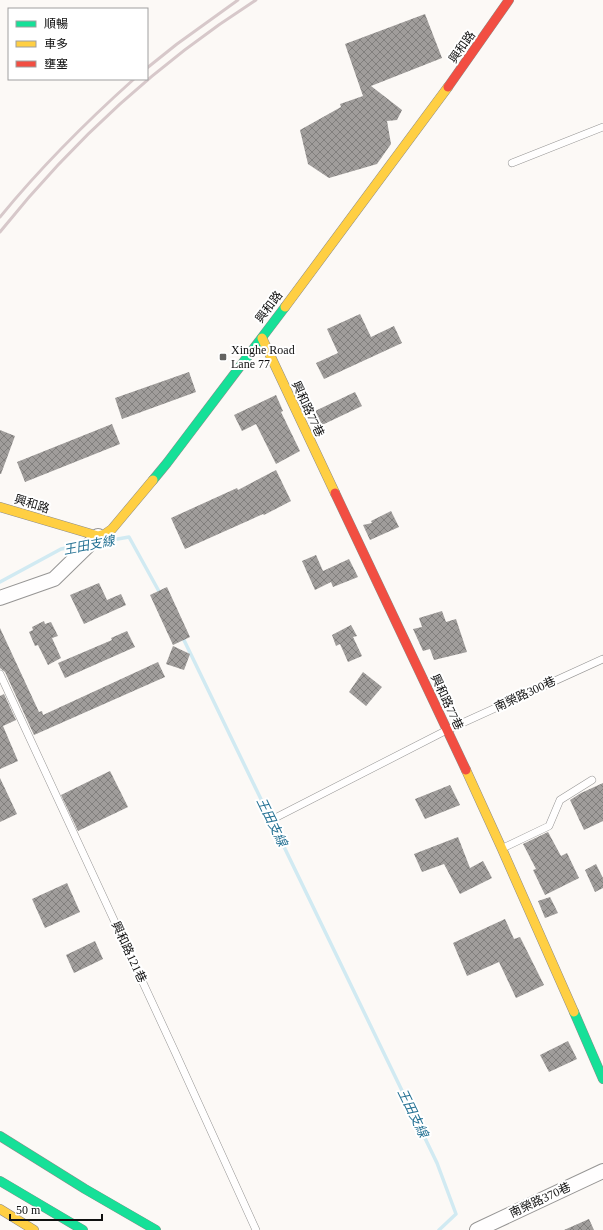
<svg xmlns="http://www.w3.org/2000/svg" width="603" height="1230" font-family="'Times New Roman','Noto Sans TC',serif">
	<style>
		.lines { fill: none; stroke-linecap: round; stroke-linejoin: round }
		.stream { stroke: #d1eaf2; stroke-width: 3.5 }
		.building { fill: url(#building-cross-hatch) }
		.lane-casing { stroke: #969594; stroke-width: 8 }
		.street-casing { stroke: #969594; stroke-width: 16 }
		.fast-casing { stroke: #8d8c8a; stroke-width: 10 }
		.slow-casing { stroke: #8d8c8a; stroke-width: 10 }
		.jam-casing { stroke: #8d8c8a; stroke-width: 10 }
		.lane { stroke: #fffefe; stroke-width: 7 }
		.street { stroke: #fffefe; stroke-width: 14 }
		.fast { stroke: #16e098; stroke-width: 9 }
		.slow { stroke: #ffcf43; stroke-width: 9 }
		.jam { stroke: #f24e42; stroke-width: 9 }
		.rail { stroke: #d7c8ca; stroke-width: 3 }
		.poi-dot { fill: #636260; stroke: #fff; stroke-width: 1.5 }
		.labels { text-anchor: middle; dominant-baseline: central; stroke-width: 4; stroke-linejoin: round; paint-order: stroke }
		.street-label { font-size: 12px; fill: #101010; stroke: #fff }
		.poi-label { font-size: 12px; fill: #101010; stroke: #fff; text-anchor: start }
		.water-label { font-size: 13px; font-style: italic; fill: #267294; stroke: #fff }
	</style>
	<defs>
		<pattern id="building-cross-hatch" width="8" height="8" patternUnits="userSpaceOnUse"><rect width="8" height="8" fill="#a09d9b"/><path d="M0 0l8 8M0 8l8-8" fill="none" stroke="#817f7d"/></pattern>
	</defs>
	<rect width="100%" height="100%" fill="#fcf9f6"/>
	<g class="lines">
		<path class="stream" d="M112,540L129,537L161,595
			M0,582L61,549L82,545
			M182,636L437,1163L456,1214L439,1230"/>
	</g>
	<path class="building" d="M425,14L442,58L371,86L402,110L397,120L387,121L391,144L377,164L329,178L308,164L300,130L341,107L340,104L363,96L345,44Z
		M360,314L371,337L394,326L402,343L324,379L316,363L338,353L327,329Z
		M189,372L196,392L122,419L115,398Z
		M355,392L362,406L320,426L313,412Z
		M276,395L283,411L281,412L300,451L276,464L256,424L242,431L234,415Z
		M112,424L120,444L25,482L17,462Z
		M0,430L15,436L1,474H0Z
		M276,470L291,501L264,515L263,514L185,549L171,518L237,488L238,490Z
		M391,511L399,527L370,540L363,525L372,523L371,521Z
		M316,555L323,571L349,559L358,577L333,587L331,582L315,590L302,561Z
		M99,583L107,600L121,594L126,605L84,624L70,595Z
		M167,587L190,637L173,645L150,595Z
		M442,611L446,622L456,619L467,652L434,660L430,649L423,651L413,629L422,627L419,618Z
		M44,621L45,624L51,622L58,636L52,638L61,658L48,665L38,645L35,646L29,632L33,630L32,627Z
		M351,625L357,636L353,637L362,656L348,662L340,644L336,646L332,635Z
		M0,628L39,712L42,711L43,715L158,662L165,677L34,735L5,672L0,668Z
		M127,631L135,647L65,678L58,663L112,640L111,638Z
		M173,646L190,654L184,670L166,664Z
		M363,672L382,687L366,706L349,692Z
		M4,694L16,720L3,726L18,761L0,769V696Z
		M110,771L128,807L78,831L61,795Z
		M0,778L17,814L0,822Z
		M603,783V821L584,830L570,800L581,793Z
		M450,785L460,805L425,819L415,799Z
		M548,832L561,856L567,853L579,878L545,895L533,870L536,869L523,844Z
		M458,837L470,868L483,861L492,878L460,894L444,864L422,872L414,854Z
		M596,864L603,878V888L595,892L585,870Z
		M67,883L80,912L45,928L32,899Z
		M550,897L558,913L545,918L538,901Z
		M505,919L514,939L520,937L544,985L516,998L499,962L467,976L453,943Z
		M95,941L103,959L74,973L66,955Z
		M568,1041L577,1059L549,1072L540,1055Z
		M589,1219L594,1230H564Z"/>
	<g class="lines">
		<g class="lane-casing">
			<path id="lane" d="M512,163L603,127
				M0,674L176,1054L256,1230
				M275,818L447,730L603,659
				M503,848L549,826L560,800L592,780"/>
		</g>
		<g class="street-casing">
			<path id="street" d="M0,598L54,579L98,536
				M477,1230L603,1171"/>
		</g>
		<g class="fast-casing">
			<path id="fast" d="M153,480L167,463L285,307
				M574,1012L603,1079
				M0,1136L85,1189L156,1230
				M0,1181L83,1230"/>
		</g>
		<g class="slow-casing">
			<path id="slow" d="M285,307L448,87
				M262,338L335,493
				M0,507L98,536L105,534L112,529L153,480
				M466,770L502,849L574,1012
				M0,1209L34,1230"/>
		</g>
		<g class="jam-casing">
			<path id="jam" d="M448,87L509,0
				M335,493L466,770"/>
		</g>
		<use href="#lane" class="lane"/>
		<use href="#street" class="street"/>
		<use href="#fast" class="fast"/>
		<use href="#slow" class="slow"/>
		<use href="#jam" class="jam"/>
		<path class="rail" d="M147,68L177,44L238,0
			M0,217C41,167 86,122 134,79
			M0,232C72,142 159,62 256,0"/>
	</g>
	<rect class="poi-dot" x="219" y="353" width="8" height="8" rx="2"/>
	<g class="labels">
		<g class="street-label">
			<text transform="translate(462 47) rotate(-55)">興和路</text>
			<text transform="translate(269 307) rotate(-53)">興和路</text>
			<text transform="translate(308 409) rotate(65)">興和路77巷</text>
			<text transform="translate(32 504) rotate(17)">興和路</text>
			<text transform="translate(525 694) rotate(-25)">南榮路300巷</text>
			<text transform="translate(447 702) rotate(65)">興和路77巷</text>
			<text transform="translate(129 952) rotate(65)">興和路121巷</text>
			<text transform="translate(540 1200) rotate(-25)">南榮路370巷</text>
		</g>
		<g class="poi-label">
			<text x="231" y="350">Xinghe Road<tspan x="231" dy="14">Lane 77</tspan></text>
		</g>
		<g class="water-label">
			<text transform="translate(89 545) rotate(-11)">王田支線</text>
			<text transform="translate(272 822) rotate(64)">王田支線</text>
			<text transform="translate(413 1113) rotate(64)">王田支線</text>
		</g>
	</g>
	<rect x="8" y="8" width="140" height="72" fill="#ffffff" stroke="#9f9f9f"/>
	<rect x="16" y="21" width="20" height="6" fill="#16e098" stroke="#9f9f9f"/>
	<text x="44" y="28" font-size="12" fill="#101010">順暢</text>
	<rect x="16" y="41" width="20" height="6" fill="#ffcf43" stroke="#9f9f9f"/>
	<text x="44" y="48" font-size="12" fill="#101010">車多</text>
	<rect x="16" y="61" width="20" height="6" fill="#f24e42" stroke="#9f9f9f"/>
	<text x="44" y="68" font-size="12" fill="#101010">壅塞</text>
	<path d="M10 1214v6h92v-6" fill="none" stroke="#101010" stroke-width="2"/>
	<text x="16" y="1214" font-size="12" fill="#101010" stroke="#ffffff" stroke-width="3" paint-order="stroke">50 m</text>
</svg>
